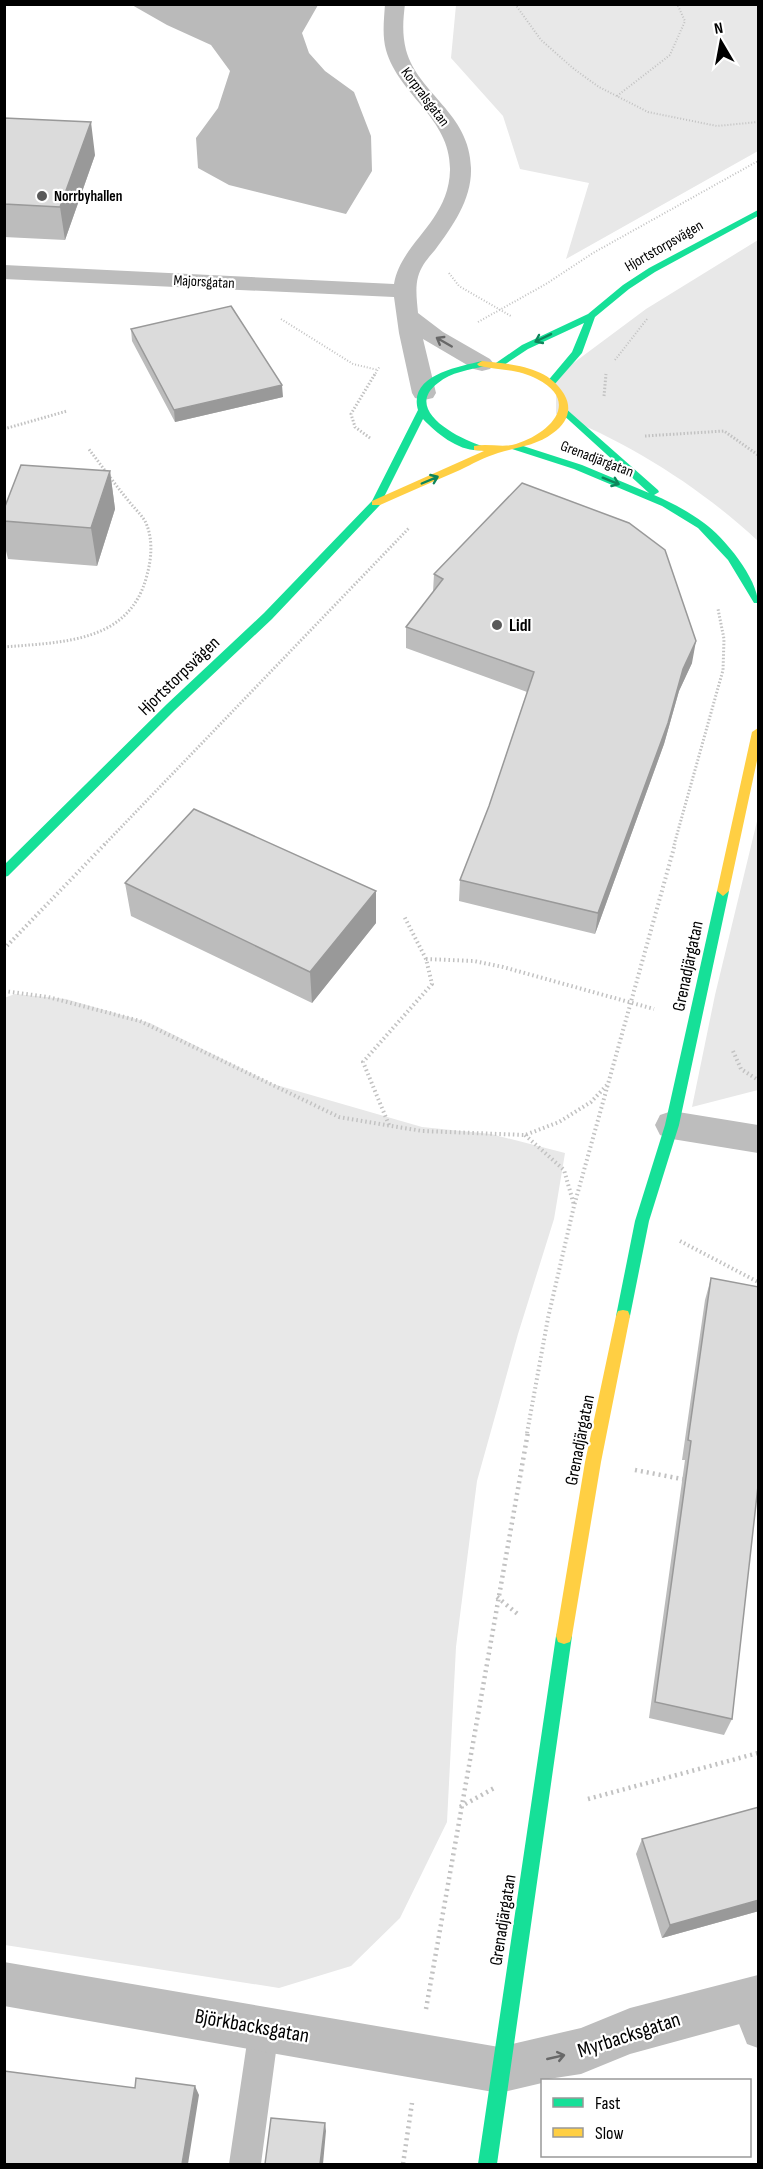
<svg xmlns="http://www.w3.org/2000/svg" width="763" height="2169" font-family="'Sofia Sans Condensed',sans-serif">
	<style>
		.green { fill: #e8e8e8 }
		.water { fill: #bababa }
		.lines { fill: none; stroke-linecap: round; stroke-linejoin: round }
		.path-far3 { stroke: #c2c2c2; stroke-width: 2; stroke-dasharray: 1 2; stroke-linecap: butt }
		.path-far2 { stroke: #c2c2c2; stroke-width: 3; stroke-dasharray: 1.5 2; stroke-linecap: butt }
		.path-far1 { stroke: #c2c2c2; stroke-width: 4; stroke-dasharray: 1.5 3; stroke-linecap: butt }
		.path { stroke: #c2c2c2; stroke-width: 4.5; stroke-dasharray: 2 4; stroke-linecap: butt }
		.lane { fill: #bdbdbd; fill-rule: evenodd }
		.street { fill: #bdbdbd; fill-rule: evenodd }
		.fast { fill: #16e098; fill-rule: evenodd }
		.slow { fill: #ffcf43; fill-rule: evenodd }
		.wall { fill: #bcbcbc }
		.shaded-wall { fill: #999 }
		.building { fill: #dbdbdb; stroke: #999; stroke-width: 1.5 }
		.oneway { stroke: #0d865b }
		.oneway2 { stroke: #686868 }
		.poi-dot { fill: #595959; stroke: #fff; stroke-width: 2 }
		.labels { text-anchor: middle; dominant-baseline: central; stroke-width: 4.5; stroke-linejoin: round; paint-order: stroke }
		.far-street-label { font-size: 15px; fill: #000; stroke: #fff }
		.far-poi-label { font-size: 15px; font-weight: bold; fill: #000; stroke: #fff; text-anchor: start }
		.poi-label { font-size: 18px; font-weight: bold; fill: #000; stroke: #fff; text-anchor: start }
		.street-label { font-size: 18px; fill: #000; stroke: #fff }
		.near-street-label { font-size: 21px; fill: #000; stroke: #fff }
	</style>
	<rect width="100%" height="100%" fill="#fff"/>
	<path class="green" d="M456,5H758V151L566,259L589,183L520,169L503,116L451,58Z
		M758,240V541C701,488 629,442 556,414V376L646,309Z
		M758,817V1090L692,1107L715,995Z
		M15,994L66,999L150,1023L273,1084L422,1127L491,1134L565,1153L554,1219L518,1334L477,1481L456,1647L447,1822L400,1918L351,1966L279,1988L5,1945L4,998Z"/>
	<path class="water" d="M132,5H318L302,33L309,53L325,71L354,92L371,136L372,171L346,214L229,185L198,168L196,138L218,108L230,71L211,45L167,25Z"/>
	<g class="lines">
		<path class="path-far3" d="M515,4L541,40L574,69L599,87L648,112L717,126L758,122
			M617,96L670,55L685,21L677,4
			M449,273L459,286L511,316
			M281,319L353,364L378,370
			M478,322L546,284L593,253L758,161
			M615,360L647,319
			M374,376L380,366"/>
		<path class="path-far2" d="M604,396L606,374
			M4,429L67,411
			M645,436L724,431L758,455
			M370,438L355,427L351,414L375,374
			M4,647C63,642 130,643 147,575C152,557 153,537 145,521C140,513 133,507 127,499C114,483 101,465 88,448
			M104,845L409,528
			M674,845L723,670L724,639L718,609"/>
		<path class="path-far1" d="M4,949L105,844
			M426,959L474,961L503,967L654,1009
			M4,991L48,997L140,1021L339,1117L422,1131L525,1135L559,1122L591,1102L607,1085
			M733,1051L741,1069L758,1080
			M389,1125L363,1062L432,984L426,959L404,916
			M525,1135L564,1170L574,1205
			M680,1241L758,1282
			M527,1433L548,1318L574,1206L675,844"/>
		<path class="path" d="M635,1470L687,1480
			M497,1597L520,1616
			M588,1799L758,1753
			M460,1807L496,1787
			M426,2009L528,1432
			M403,2164L412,2103"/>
		<path class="lane" d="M745,1986L756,1990L758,1997V2048L747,2044L730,2001L734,1990Z
			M264,2014L275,2018L279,2029L261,2164H229L249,2029L253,2018Z"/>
		<path class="street" d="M385,4H405C403,20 402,34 406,50C418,94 470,113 471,168C472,199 453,226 435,250C428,258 421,266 418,277C415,288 417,301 418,313L443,332L490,359L494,364L490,369L482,371L474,369L423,339L436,393L433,398L424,400L415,398L412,393L399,333L394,297L4,279V265L394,284C401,242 449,222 450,170C451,118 399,96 386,50C382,35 384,20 385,4Z
			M672,1111L758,1125V1153L672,1139L660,1135L655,1125L660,1115Z
			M4,1962L499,2047L581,2028L630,2008L758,1975V2019L630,2054L581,2074L542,2080V2083L499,2093L4,2006Z"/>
		<path class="fast" d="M758,210V216L655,272L629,289L595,317L582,353L554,385L546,383L572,352L584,323L528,349L501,367L493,365L522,345L588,314L623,285L649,268Z
			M482,361L487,364L485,366C469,370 451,372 438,383C402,410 459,439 482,446V450C461,453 437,434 423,419L380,505L272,619L175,710L8,876L4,877V865L167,704L264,613L372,501L418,410C408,375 458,367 482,361Z
			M564,407L658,490L659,492L654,495C671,502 689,512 704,523C724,537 758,579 758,603H754L728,560L698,528L662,506L574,469L512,449V445H520L582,465L649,493L560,412L559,410Z
			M723,886L729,891L679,1125L649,1221L630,1316L628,1321L623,1322L618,1321L616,1316L635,1221L665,1125L717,891Z
			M564,1628L570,1630L572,1636L497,2164H478L556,1636L558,1630Z"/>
		<path class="slow" d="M482,361C511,364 548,366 564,394C573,409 567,423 553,433C536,446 517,447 498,453C485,457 472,464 460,470C433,482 406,493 380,505H372V501L484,451L474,450V446C488,443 502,448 516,444C549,434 582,402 537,379C519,369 498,370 479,366L477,364Z
			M758,728V756L729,891L723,896L717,891L752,732Z
			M623,1310L628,1311L630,1316L601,1462L572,1636L570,1642L564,1644L558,1642L556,1636L585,1462L616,1316L618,1311Z"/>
	</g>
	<path class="wall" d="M4,118L95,155L65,240L4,237Z
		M131,329L283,397L175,422L132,341Z
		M110,471L115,509L97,566L8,559L4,543V509Z
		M434,574L692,663L679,691L664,744L595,934L459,901L460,880L489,806L527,692L406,648V627L433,592Z
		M125,883L376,891V923L312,1003L131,916Z
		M711,1278L732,1719L724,1735L649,1718L685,1460H682L705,1300Z
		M759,1807V1911L662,1938L636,1854L642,1839Z"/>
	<path class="shaded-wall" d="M91,122L95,155L65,240L60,207Z
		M282,385L283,397L175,422L174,410Z
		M110,471L115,509L97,566L91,528Z
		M696,641L692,663L679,691L664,744L595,934L598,913L683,669Z
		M376,891V923L312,1003L310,972Z
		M759,1900V1911L662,1938L670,1925Z
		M195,2086L199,2095L188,2164H182Z
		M325,2123L326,2131L323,2164H320Z"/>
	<path class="building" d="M4,118L91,122L60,207L4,204Z
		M231,306L282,385L174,410L131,329Z
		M21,465L110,471L91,528L4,521V509Z
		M522,483L629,523L665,550L696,641L683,669L668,723L598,913L460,880L489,806L534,672L406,627L443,579L434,574Z
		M194,809L376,891L310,972L125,883Z
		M711,1278L759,1287V1477L732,1719L655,1702L691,1441L688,1440Z
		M759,1807V1900L670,1925L642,1839Z
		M4,2071L135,2088L136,2078L195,2086L182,2164H4Z
		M271,2118L325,2123L320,2164H265Z"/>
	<defs><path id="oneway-shaft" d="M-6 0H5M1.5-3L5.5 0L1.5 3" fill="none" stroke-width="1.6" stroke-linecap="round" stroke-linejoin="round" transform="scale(1.5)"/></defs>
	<g class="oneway">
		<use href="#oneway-shaft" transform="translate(543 338) rotate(154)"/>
		<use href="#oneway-shaft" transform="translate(430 480) rotate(-23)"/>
		<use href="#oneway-shaft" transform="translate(611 481) rotate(22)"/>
	</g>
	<g class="oneway2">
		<use href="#oneway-shaft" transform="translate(444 342) rotate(-150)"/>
		<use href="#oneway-shaft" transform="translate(556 2057) rotate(-13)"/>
	</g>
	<g class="poi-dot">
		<circle cx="42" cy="196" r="6"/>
		<circle cx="497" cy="625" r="6"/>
	</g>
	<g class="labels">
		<g class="far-street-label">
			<text transform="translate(425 97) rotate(53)">Korpralsgatan</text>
			<text transform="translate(664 246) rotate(-30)">Hjortstorpsvägen</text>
			<text transform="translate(204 282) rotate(3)">Majorsgatan</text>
			<text transform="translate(597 459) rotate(21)">Grenadjärgatan</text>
		</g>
		<g class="far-poi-label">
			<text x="54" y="196">Norrbyhallen</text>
		</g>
		<g class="poi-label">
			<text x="509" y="625">Lidl</text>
		</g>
		<g class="street-label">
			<text transform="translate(179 676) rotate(-44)">Hjortstorpsvägen</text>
			<text transform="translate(688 966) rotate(-78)">Grenadjärgatan</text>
			<text transform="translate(580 1440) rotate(-79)">Grenadjärgatan</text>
			<text transform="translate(503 1920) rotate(-81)">Grenadjärgatan</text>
		</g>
		<g class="near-street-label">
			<text transform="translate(252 2026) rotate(10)">Björkbacksgatan</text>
			<text transform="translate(629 2035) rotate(-18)">Myrbacksgatan</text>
		</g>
	</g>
	<rect width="763" height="2169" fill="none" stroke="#000000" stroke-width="12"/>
	<rect x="541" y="2079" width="210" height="78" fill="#ffffff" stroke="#999999" stroke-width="1.5"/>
	<rect x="553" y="2098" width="30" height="9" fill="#16e098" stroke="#999999" stroke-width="1.5"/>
	<text x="595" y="2109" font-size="18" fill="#000000">Fast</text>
	<rect x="553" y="2128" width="30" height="9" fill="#ffcf43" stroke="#999999" stroke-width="1.5"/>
	<text x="595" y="2139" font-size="18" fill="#000000">Slow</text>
	<g transform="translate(721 42) rotate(350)" stroke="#ffffff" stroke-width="4.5" paint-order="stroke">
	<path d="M0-4.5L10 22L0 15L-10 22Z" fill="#000000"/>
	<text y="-9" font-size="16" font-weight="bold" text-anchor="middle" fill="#000000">N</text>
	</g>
</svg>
